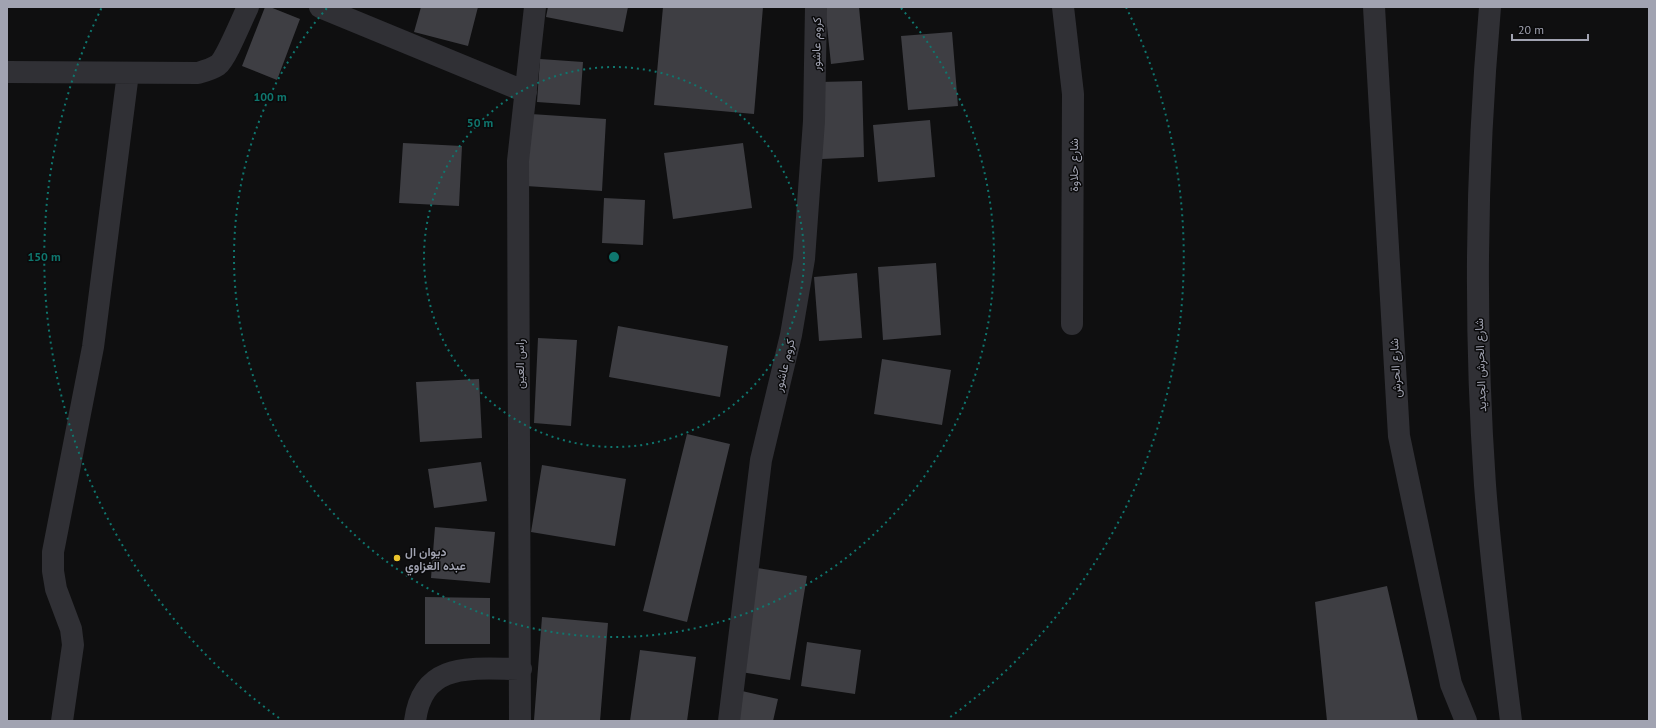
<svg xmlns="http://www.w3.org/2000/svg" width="1656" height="728" font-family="'PT Sans',Vazirmatn,sans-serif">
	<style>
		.building { fill: #3e3e43 }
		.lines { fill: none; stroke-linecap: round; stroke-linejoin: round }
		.minor { stroke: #303035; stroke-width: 22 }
		.ring { fill: none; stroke: #0f766e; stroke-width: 2; stroke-dasharray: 2 4 }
		.poi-dot { fill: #ebc42c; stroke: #0a0a0b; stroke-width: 1.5 }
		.labels { text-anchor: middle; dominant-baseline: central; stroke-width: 3; stroke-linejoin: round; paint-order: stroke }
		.street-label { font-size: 12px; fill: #a1a3b1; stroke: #0a0a0b }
		.poi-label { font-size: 12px; font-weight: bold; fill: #a1a3b1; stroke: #0a0a0b; text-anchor: start }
		.centre { fill: #0f766e; stroke: #0a0a0b; stroke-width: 2 }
		.ring-label { font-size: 12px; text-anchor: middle; font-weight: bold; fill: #0f766e; stroke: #0a0a0b; stroke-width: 3; stroke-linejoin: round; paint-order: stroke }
	</style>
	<rect width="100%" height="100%" fill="#0f0f10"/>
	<path class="building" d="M265,7H270L300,19L277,80L242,66Z
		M421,7H478L468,46L414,32Z
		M548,7H628L623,32L546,17Z
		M663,7H763L754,114L654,105Z
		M825,7H859L864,60L831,64Z
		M952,32L958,106L908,110L901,36Z
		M540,59L583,62L580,105L537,102Z
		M862,81L864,157L822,159L819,82Z
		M531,114L606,119L602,191L526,186Z
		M930,120L935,177L878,182L873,125Z
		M403,143L462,146L459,206L399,203Z
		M743,143L752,208L673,219L664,153Z
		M604,198L645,200L643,245L602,243Z
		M936,263L941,335L883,340L878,267Z
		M857,273L862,338L819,341L814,277Z
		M618,326L728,346L720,397L609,377Z
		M538,338L577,340L571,426L534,423Z
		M882,359L951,370L942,425L874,414Z
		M479,379L482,438L420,442L416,382Z
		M687,434L730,444L687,622L643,611Z
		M481,462L487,501L434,508L428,469Z
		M542,465L626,479L615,546L531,532Z
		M435,527L495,532L490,583L431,578Z
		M757,568L807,576L790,680L741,672Z
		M1387,586L1418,721H1327L1315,602Z
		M425,597L490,598V644H425Z
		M542,617L608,623L600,721L534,720Z
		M807,642L861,650L855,694L801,686Z
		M640,650L696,657L687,721H630Z
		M742,691L778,699L773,721H736Z"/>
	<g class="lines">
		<path class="minor" d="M320,7L526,92
			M1063,7L1073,94L1072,324
			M1374,7L1399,436L1451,684L1466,721
			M1490,7C1476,166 1474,326 1485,485C1491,564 1501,642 1511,721
			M7,72L198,73C205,71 212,69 218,65C226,59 242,19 248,7
			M62,721L73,645L71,629L56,589L53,571V552L93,347L128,73
			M415,721C423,660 473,669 521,669
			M520,721L518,161L535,7
			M729,721L761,460L791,335L804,259L814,121L816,7"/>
	</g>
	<g class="ring">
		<circle cx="614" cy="257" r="190"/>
		<path d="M901 8A380 380 0 1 1 327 8"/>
		<path d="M279 718A570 570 0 0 1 102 7M1126 7A570 570 0 0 1 949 718"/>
	</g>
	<circle class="poi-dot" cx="397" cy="558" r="4"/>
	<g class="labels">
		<g class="street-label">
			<text transform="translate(816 44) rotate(-89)">كروم عاشور</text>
			<text transform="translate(1073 165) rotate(-90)">شارع حلاوة</text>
			<text transform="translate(519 364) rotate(-90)">راس العين</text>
			<text transform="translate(784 365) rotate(-76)">كروم عاشور</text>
			<text transform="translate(1480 365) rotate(-92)">شارع الحرش الجديد</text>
			<text transform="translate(1395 368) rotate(-93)">شارع الحرش</text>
		</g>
		<g class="poi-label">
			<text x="405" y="551">ديوان ال<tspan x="405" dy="14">عبده الغزاوي</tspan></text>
		</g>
	</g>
	<circle cx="614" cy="257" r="6" class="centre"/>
	<g class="ring-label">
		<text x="270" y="101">100 m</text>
		<text x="480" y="127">50 m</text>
		<text x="44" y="261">150 m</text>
	</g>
	<rect width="1656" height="728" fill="none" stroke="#a1a3b1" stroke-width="16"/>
	<path d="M1512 34v6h76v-6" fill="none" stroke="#a1a3b1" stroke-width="2"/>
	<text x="1518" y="34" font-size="12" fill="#a1a3b1" stroke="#0a0a0b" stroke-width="3" paint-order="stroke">20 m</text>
</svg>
